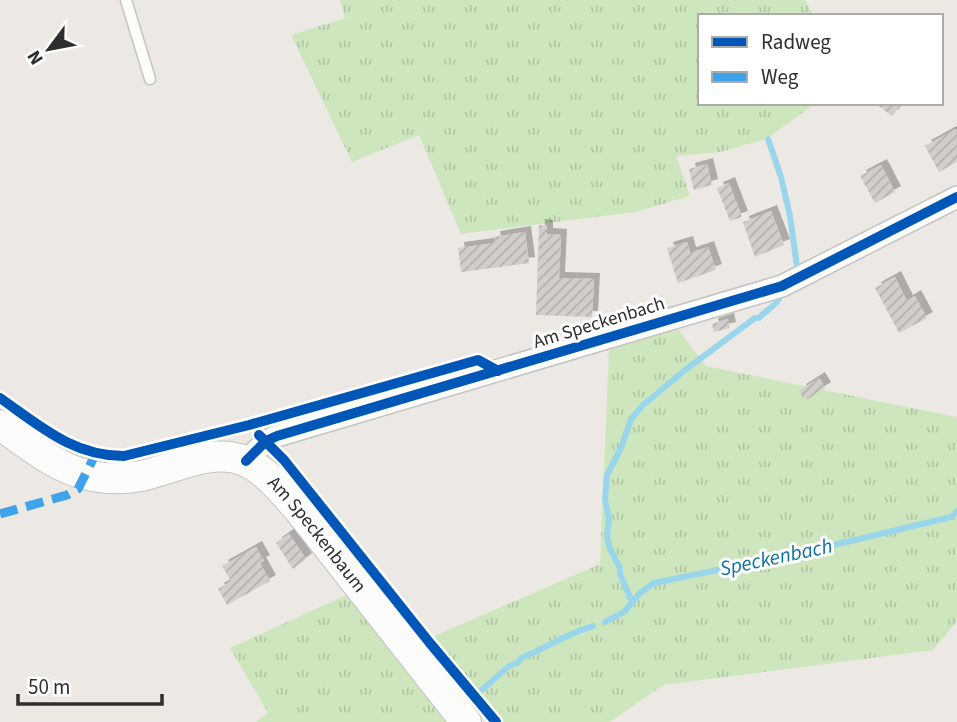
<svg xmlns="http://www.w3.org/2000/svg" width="957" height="722" font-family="'Source Sans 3',sans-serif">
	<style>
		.grass { fill: url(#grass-tufts) }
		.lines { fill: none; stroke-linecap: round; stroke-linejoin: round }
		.stream { stroke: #99d6ec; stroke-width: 6 }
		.building { fill: url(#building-hatch); filter: url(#shadow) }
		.lane-casing { stroke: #c5c4c5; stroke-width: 13 }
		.street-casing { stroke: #c5c4c5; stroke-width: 24 }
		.secondary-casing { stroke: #c5c4c5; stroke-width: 32 }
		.lane { stroke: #fcfcfb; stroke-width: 10 }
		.street { stroke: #fcfcfb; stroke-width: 21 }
		.secondary { stroke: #fcfcfb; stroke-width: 30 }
		.quiet { stroke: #3ea3eb; stroke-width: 9; stroke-dasharray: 18 9; stroke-linecap: butt }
		.cycleway-casing { stroke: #fff; stroke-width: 15 }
		.cycleway { stroke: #0057b8; stroke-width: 10 }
		.labels { text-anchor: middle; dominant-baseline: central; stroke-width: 6; stroke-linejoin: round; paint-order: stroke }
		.street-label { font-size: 19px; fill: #2e2e2e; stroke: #fff }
		.water-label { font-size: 21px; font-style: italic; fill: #0d6fa3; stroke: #fff }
	</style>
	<defs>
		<pattern id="grass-tufts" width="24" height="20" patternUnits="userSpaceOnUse" patternTransform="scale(1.75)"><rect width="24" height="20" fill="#cee6be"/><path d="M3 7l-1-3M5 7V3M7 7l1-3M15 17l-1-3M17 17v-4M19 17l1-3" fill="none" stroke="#b1c6a4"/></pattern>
		<pattern id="building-hatch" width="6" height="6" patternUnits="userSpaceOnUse" patternTransform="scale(1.75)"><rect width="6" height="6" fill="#d1cecb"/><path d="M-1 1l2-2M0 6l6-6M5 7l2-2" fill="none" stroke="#b4b1af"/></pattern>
		<filter id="shadow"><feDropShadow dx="6" dy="-6" stdDeviation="0" flood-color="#0004"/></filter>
	</defs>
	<rect width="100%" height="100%" fill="#ece8e4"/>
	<path class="grass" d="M340,0H805L813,16H700V103H816L766,139L720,152L676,156L690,196L635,212L461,234L419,135L352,162L291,35L345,18Z
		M677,328L706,366L957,417V621L933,650L663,685L610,722H503L430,638L600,564L609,350Z
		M353,592L455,722H256L268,713L230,648Z"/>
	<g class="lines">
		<path class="stream" d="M768,139L781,177L790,216L797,266
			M632,602L620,574V568L610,549L607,536L609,520L605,499L607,475L621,448L631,419L642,406L685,370L755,318H759C765,310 776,307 780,297
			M605,622L624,612L640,593L654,583L796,554L951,517L957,511
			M467,703L509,666L519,662L521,658C546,648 568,633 593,626"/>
	</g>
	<path class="building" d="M875,103H901L892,116Z
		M956,129L957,162L939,172L925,146Z
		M707,164L712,185L694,190L689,169Z
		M881,165L895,192L875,203L860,176Z
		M729,183L742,217L730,221L717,188Z
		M771,211L784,245L755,257L743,222Z
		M539,225L547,226V234L561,235L559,278L594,279L592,317L536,315Z
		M525,232L529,263L461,272L458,248L495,243L494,237Z
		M687,242L690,253L708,247L716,270L678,283L667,248Z
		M895,277L907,301L915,296L927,318L899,333L875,288Z
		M728,319L730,328L714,332L712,324Z
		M819,378L825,388L806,400L800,390Z
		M289,534L306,559L293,569L276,543Z
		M256,547L264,561L260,563L270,581L227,605L218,589L231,581L222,566Z"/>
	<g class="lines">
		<g class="lane-casing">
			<path id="lane" d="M126,0L150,79"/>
		</g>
		<g class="street-casing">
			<path id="street" d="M246,461L266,441L277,436L782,286L957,197"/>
		</g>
		<g class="secondary-casing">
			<g id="secondary">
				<path id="s1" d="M0,425C27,443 55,468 88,475C104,479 124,479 141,476C173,469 212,447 245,461C267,471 284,493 300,511L466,722"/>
			</g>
		</g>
		<use href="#lane" class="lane"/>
		<use href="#street" class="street"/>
		<use href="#secondary" class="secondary"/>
		<path class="quiet" d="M0,514L67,495L78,489L95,455"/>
		<g class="cycleway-casing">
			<path id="cycleway" d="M0,398C40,426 73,456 124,456L249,425L478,360L498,371
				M259,435L284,460L429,642L496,722
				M246,461L266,441L277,436L782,286L957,197"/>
		</g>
		<use href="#cycleway" class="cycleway"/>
	</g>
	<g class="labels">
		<g class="street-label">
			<text transform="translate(599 323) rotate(-17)">Am Speckenbach</text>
			<text stroke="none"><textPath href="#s1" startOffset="366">Am Speckenbaum</textPath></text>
		</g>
		<g class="water-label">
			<text transform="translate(776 557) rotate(-12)">Speckenbach</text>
		</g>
	</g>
	<rect x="698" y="14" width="245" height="91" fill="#ffffff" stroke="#ababab" stroke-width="2"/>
	<rect x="712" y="37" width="35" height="10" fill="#0057b8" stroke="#ababab" stroke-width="2"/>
	<text x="761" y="49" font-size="21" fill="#2e2e2e">Radweg</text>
	<rect x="712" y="72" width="35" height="10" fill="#3ea3eb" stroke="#ababab" stroke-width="2"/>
	<text x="761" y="84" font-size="21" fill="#2e2e2e">Weg</text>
	<g transform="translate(49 49) rotate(238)" stroke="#ffffff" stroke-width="5" paint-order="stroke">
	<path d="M0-5L12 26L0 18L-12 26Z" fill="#2e2e2e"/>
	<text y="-10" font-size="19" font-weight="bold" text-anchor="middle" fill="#2e2e2e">N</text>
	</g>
	<path d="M18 694v10h144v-10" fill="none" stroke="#2e2e2e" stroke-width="3.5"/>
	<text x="28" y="694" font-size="21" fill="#2e2e2e" stroke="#ffffff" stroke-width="5" paint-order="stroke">50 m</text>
</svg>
